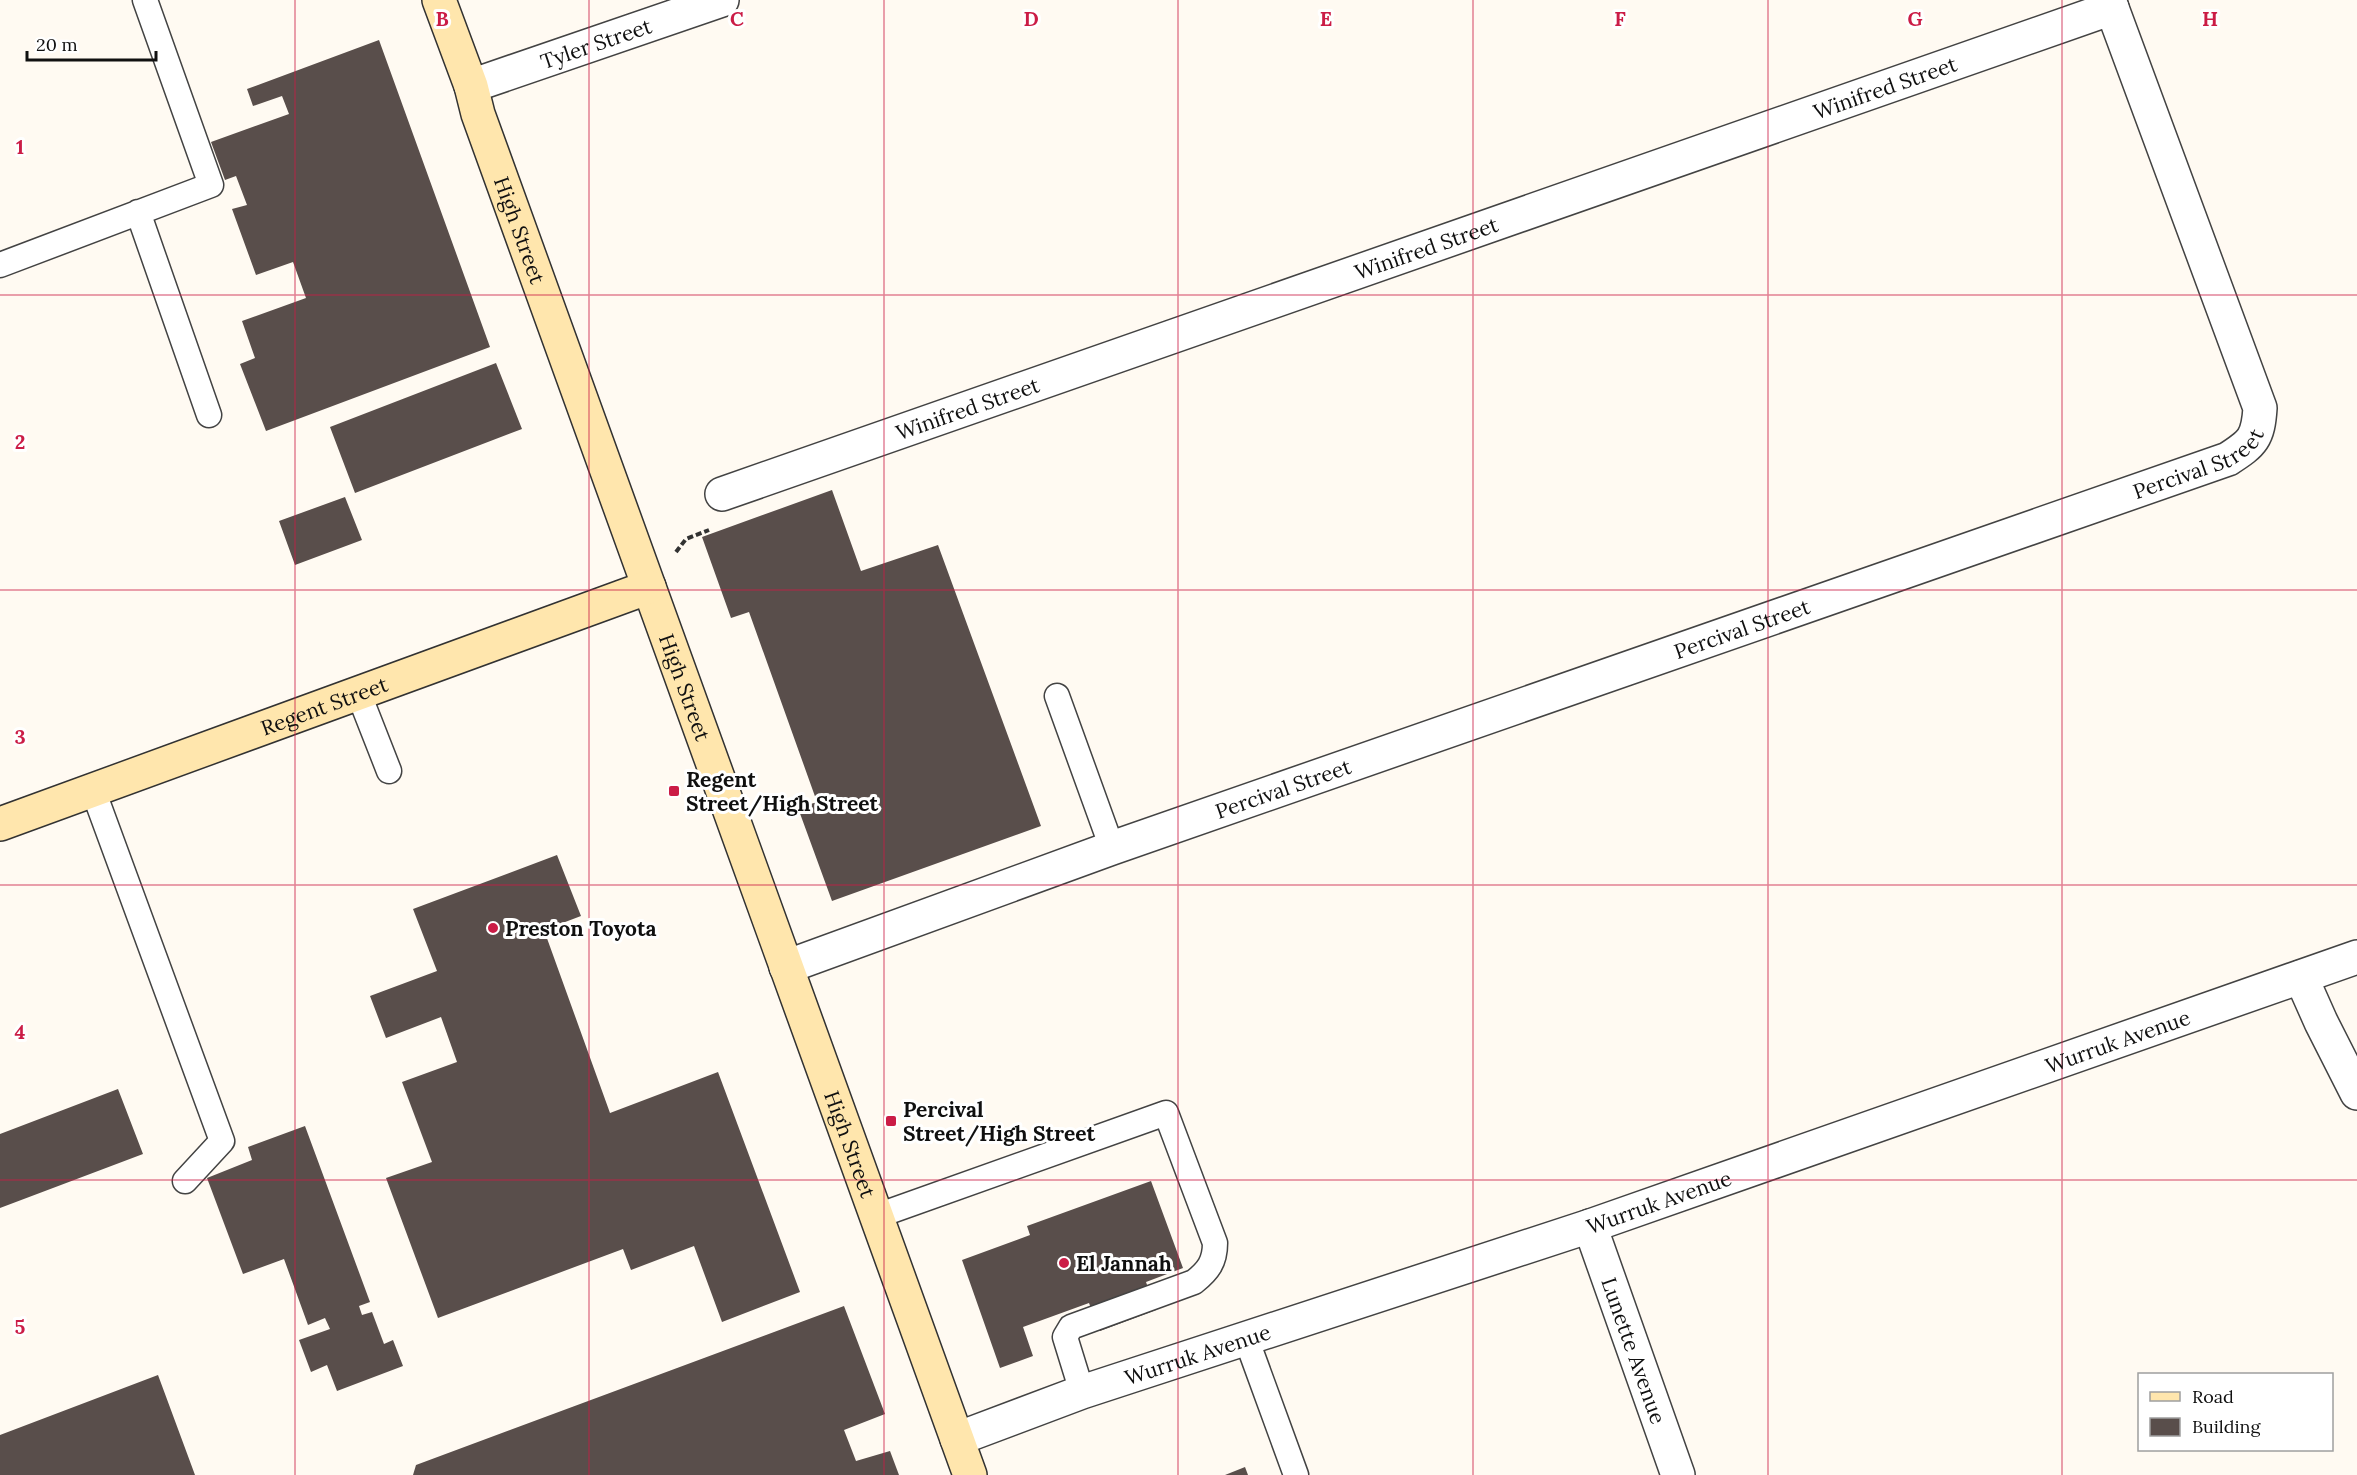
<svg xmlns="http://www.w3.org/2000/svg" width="2357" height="1475" font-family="Lora,serif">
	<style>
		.building { fill: #594e4b }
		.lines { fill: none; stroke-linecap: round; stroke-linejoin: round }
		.lane-casing { stroke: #434343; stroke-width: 27 }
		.street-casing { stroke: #434343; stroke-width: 36 }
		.secondary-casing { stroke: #323232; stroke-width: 36 }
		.path { stroke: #323232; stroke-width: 4; stroke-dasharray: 6 3; stroke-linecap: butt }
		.lane { stroke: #fff; stroke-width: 24 }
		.street { stroke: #fff; stroke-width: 33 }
		.secondary { stroke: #ffe6ad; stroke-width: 33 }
		.grid { fill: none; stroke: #cb1c46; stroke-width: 1.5; stroke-opacity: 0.55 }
		.poi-dot { fill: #cb1c46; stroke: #fff; stroke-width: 2 }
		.labels { text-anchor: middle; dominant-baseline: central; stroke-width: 6; stroke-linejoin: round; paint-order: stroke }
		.street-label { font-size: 21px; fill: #101010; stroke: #fff }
		.poi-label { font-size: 21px; font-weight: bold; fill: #101010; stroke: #fff; text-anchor: start }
		.grid-label { font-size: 20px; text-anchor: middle; font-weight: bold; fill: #cb1c46; stroke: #fff; stroke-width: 6; stroke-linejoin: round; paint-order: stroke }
	</style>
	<rect width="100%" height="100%" fill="#fffaf2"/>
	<path class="building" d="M379,40L490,347L266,431L240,364L255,358L242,321L306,298L293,262L256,275L232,209L247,205L236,176L225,180L211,142L289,114L282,96L253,106L247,89Z
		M496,363L522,429L355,493L330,427Z
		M832,490L861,571L938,545L1041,826L832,901L798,808L817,802L749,612L731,618L702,537Z
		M345,497L362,540L295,565L279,521Z
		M557,855L581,916L544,930L610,1113L718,1072L800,1292L722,1322L694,1246L631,1270L623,1249L438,1318L386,1178L432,1162L402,1082L457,1062L441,1017L386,1038L370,996L437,971L413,909Z
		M118,1089L143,1154L0,1208V1134Z
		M305,1126L370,1302L359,1306L362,1315L372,1312L384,1344L393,1340L403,1366L337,1391L327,1365L311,1372L299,1340L330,1329L325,1318L308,1325L284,1259L243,1274L207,1178L252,1160L248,1147Z
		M1151,1181L1183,1268L1146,1282L1156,1310L1100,1331L1089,1303L1023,1327L1033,1356L1000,1368L962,1260L1030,1235L1027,1226Z
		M844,1306L885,1414L844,1430L856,1461L890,1451L899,1475H413L416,1465Z
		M158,1375L195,1475H0V1435Z
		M1245,1467L1248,1475H1225Z"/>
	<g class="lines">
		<g class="lane-casing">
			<path id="lane" d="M138,212L209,415
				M0,265L211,185L145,0
				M358,692L389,771
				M1057,696L1112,848
				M93,790L222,1141L185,1181
				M877,1216L1166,1113L1215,1243C1215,1262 1208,1271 1194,1282L1071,1327L1065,1337L1082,1392
				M1246,1338L1296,1475"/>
		</g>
		<g class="street-casing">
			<g id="street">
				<path id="s1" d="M471,86L722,0"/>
				<path id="s2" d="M722,494L2112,8"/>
				<path id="s3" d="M786,967L1112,848L2228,459C2253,443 2258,438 2260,408L2109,0"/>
				<path d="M2301,977L2321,1022L2357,1093"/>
				<path id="s4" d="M1590,1226L1678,1475"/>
				<path id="s5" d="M957,1439L1082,1392L1590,1226L2357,957"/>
			</g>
		</g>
		<g class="secondary-casing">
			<g id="secondary">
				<path id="s6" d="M439,0L471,86L478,114L970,1475"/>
				<path id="s7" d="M0,824L649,587"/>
			</g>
		</g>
		<path class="path" d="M676,552L686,539L709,530"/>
		<use href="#lane" class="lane"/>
		<use href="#street" class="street"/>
		<use href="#secondary" class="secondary"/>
	</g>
	<path class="grid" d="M295,0V1475M589,0V1475M884,0V1475M1178,0V1475M1473,0V1475M1768,0V1475M2062,0V1475M0,295H2357M0,590H2357M0,885H2357M0,1180H2357"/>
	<g class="poi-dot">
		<rect x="668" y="785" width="12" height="12" rx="3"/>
		<circle cx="493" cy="928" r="6"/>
		<rect x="885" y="1115" width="12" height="12" rx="3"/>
		<circle cx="1064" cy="1263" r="6"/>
	</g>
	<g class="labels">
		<g class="street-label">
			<text stroke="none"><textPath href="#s1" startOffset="132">Tyler Street</textPath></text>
			<text stroke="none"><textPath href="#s2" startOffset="1232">Winifred Street</textPath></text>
			<text stroke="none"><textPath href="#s6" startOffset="244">High Street</textPath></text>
			<text stroke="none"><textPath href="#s2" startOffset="746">Winifred Street</textPath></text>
			<text stroke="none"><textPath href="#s2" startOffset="260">Winifred Street</textPath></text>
			<text stroke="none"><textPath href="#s3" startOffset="1500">Percival Street</textPath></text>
			<text stroke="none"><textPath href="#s3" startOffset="1014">Percival Street</textPath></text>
			<text stroke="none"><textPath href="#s6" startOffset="730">High Street</textPath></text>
			<text stroke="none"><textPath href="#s7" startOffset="345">Regent Street</textPath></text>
			<text stroke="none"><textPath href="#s3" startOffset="528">Percival Street</textPath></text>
			<text stroke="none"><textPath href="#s5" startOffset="1227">Wurruk Avenue</textPath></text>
			<text stroke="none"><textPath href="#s6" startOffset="1216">High Street</textPath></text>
			<text stroke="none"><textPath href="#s5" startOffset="741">Wurruk Avenue</textPath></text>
			<text stroke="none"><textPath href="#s4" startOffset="132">Lunette Avenue</textPath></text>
			<text stroke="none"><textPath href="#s5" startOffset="255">Wurruk Avenue</textPath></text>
		</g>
		<g class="poi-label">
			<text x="686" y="779">Regent<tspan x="686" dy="24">Street/High Street</tspan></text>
			<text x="505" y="928">Preston Toyota</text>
			<text x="903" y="1109">Percival<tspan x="903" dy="24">Street/High Street</tspan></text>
			<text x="1076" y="1263">El Jannah</text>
		</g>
	</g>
	<g class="grid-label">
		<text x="442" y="26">B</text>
		<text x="737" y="26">C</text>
		<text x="1031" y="26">D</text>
		<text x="1326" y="26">E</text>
		<text x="1620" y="26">F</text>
		<text x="1915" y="26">G</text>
		<text x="2210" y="26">H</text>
		<text x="20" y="154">1</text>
		<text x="20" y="449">2</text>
		<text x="20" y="744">3</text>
		<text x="20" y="1039">4</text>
		<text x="20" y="1334">5</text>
	</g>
	<rect x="2138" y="1373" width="195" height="78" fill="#ffffff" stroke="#9f9f9f" stroke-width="1.5"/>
	<rect x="2150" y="1392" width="30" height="9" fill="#ffe6ad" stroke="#9f9f9f" stroke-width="1.5"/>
	<text x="2192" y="1403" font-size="18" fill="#101010">Road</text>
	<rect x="2150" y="1418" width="30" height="18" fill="#594e4b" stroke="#9f9f9f" stroke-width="1.5"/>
	<text x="2192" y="1433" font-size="18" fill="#101010">Building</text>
	<path d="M27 51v9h129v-9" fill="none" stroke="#101010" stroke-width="3"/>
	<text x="36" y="51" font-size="18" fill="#101010" stroke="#ffffff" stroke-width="4.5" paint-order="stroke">20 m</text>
</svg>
